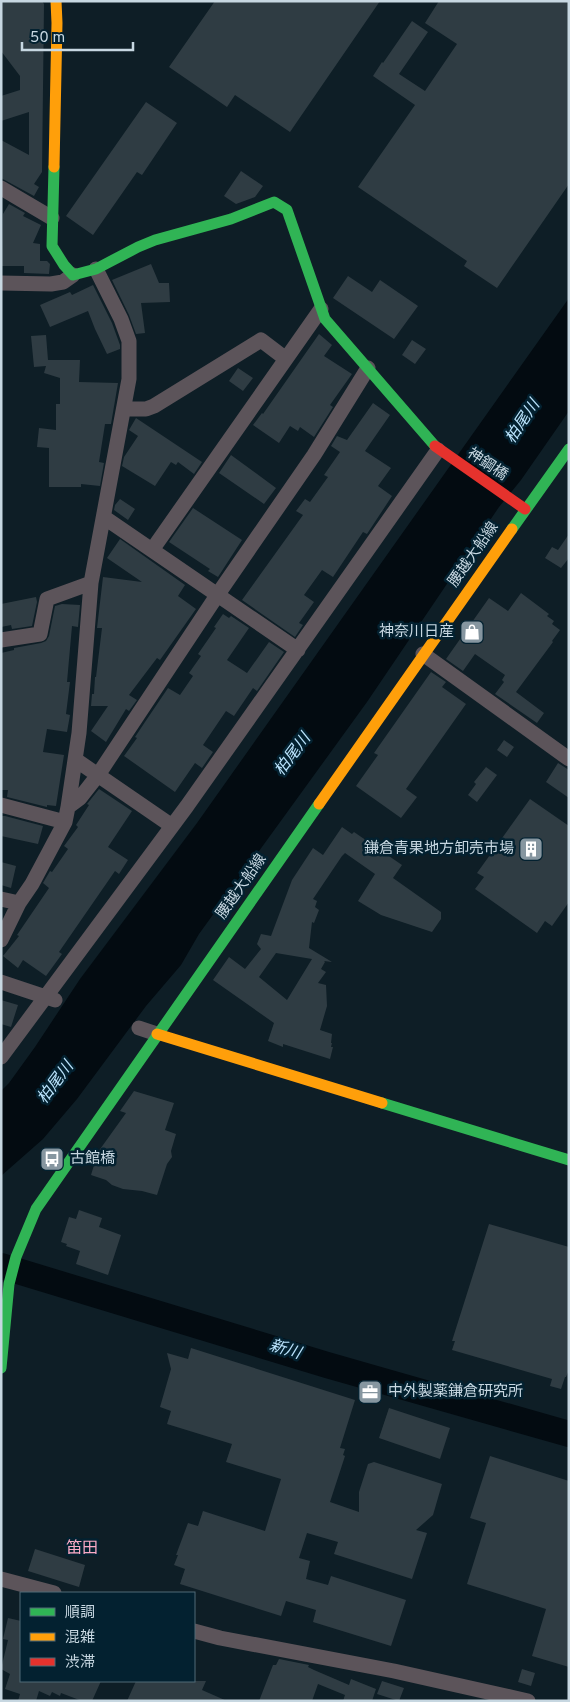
<svg xmlns="http://www.w3.org/2000/svg" width="570" height="1702" font-family="Overpass,'Noto Sans JP',sans-serif">
	<style>
		.water { fill: #030b11 }
		.lines { fill: none; stroke-linecap: round; stroke-linejoin: round }
		.river { stroke: #030b11; stroke-width: 26 }
		.building { fill: #2f3c43; fill-rule: evenodd }
		.street { stroke: #5c545a; stroke-width: 15 }
		.fast { stroke: #30b455; stroke-width: 11 }
		.slow { stroke: #ff9f0a; stroke-width: 11 }
		.jam { stroke: #e5322d; stroke-width: 11 }
		.labels { text-anchor: middle; dominant-baseline: central; stroke-width: 5; stroke-linejoin: round; paint-order: stroke }
		.street-label { font-size: 15px; fill: #c7d7e1; stroke: #032130 }
		.poi-label { font-size: 15px; fill: #c7d7e1; stroke: #032130; text-anchor: end }
		.water-label { font-size: 16px; font-style: italic; fill: #bce5fe; stroke: #032130 }
		.neighbourhood-label { font-size: 16px; fill: #f9a9c5; stroke: #032130 }
	</style>
	<rect width="100%" height="100%" fill="#0e1e26"/>
	<path class="water" d="M569,298V411L521,480L499,507L367,702L199,934L181,965L146,1006L77,1099L43,1139L1,1176V1091L9,1083L35,1047L80,979L197,823Z"/>
	<g class="lines">
		<path class="river" d="M1,1266L327,1365L569,1434"/>
	</g>
	<path class="building" d="M1,1H42L44,4L42,172L34,184L39,187L34,196L1,178V140L29,155V112L1,121V96L20,90V76L1,51Z
		M215,1H380L290,132L235,95L227,107L169,67Z
		M439,1H569V184L497,288L464,266L467,261L358,187L415,105L373,76L382,62L383,63L412,21L428,32L399,74L425,91L457,44L425,23Z
		M146,102L177,123L142,175L137,172L93,235L66,216Z
		M241,171L263,186L255,197L236,204L224,196Z
		M9,204L25,213L23,216L41,225L33,243L40,244V261H47L50,264L49,274L24,273V266H2L3,214Z
		M151,264L159,283H169L170,302L141,303L145,333L136,334L129,315L112,280Z
		M348,276L372,292L380,280L418,306L394,339L333,298Z
		M93,285L112,323L120,345V349L107,354L95,329L88,311L50,327L40,305L70,292L72,295Z
		M319,334L332,345L324,356L352,374L330,405L333,407L314,437L300,427L298,431L290,426L279,443L253,425L262,413L263,414Z
		M46,335L48,360H80L79,382L118,383L111,424H105L99,462L104,463L100,486L81,484V487H49V448L37,447L39,428L56,430V404H60V378L44,373L46,366L34,367L31,336Z
		M412,340L426,349L415,364L402,355Z
		M238,368L253,378L243,391L229,381Z
		M373,403L390,415L365,451L391,468L378,486L392,496L367,534L363,532L333,577L322,570L304,595L314,602L299,623L303,625L295,637L242,600L303,515L296,511L305,499L310,502L328,477L324,475L340,452L331,446L337,436L347,440Z
		M136,418L202,462L194,474L178,462L176,465L171,462L155,486L122,466L124,457L138,436L129,430Z
		M231,455L276,488L264,504L219,473Z
		M120,499L135,509L128,520L114,510L115,505Z
		M193,508L242,540L218,577L208,571L210,569L169,542Z
		M569,534V558L561,568L545,558L552,547L558,550Z
		M120,539L185,585L178,596L196,609L160,660L157,658L129,695L137,700L129,711L126,709L106,742L91,731L108,706H91L92,694H94L95,677H96L102,628H97L103,577L142,582L107,558Z
		M521,593L549,614L547,616L554,621L552,624L560,630L552,641L553,642L516,692L544,713L537,723L495,694L504,682L502,680L505,675L475,654L463,671L446,659L489,598L508,611Z
		M36,597L37,602L32,626L12,629L11,625L1,627V604Z
		M62,604L80,605L78,627L72,626L67,682H70L66,714L70,715L67,732L47,729L43,752L64,755L56,806L47,805V807L7,797L8,790H1V653L14,650V648L41,643L46,641L49,636L55,606Z
		M223,614L229,618L231,616L249,628L227,660L247,673L269,642L284,652L257,691L253,688L234,716L226,711L203,745L213,752L202,768L195,763L175,792L124,756L137,738L135,737L145,722L168,688L180,695L193,676L189,673L201,656L198,654L216,628L214,627Z
		M431,672L446,682L442,687L466,704L406,789L417,797L401,818L356,786L378,755L374,753Z
		M504,740L514,747L507,757L497,750Z
		M558,763L569,770V798L546,782Z
		M486,767L497,775L477,802L468,795L476,784L474,782Z
		M99,789L132,811L108,847L128,860L119,874L115,871L59,952L62,954L46,976L23,960L18,968L3,956L19,936L17,935L49,888L43,883L50,871L52,872L68,849L64,846L78,827L76,825L89,805L87,804Z
		M530,799L569,826V902L552,926L545,921L537,933L475,889L484,877L477,873Z
		M1,816H5L43,826L38,844L1,836Z
		M342,827L352,834L354,832L402,865L393,878L441,912V919L432,932L381,915L358,901L375,874L345,853L342,856L313,899L317,901L315,907L319,910L314,923L312,922L309,948L332,962L324,961L325,962L321,969L326,972L318,983L326,985L327,1006L320,1030L332,1034L331,1043H332L331,1047H333L330,1059L283,1044V1047L268,1041L274,1023L213,980L229,957L245,969L261,949L257,944L261,934L271,936L292,880L313,848L323,855ZM276,953L312,959L287,1000L259,977Z
		M1,862L16,866L11,888L1,885Z
		M1,1000L18,1005L11,1027L1,1024Z
		M134,1091L174,1103L165,1130L176,1134L171,1151L172,1157L167,1164L157,1195L142,1191L123,1189L112,1185L106,1180L91,1175L98,1152L126,1113L120,1111Z
		M79,1210L102,1218L99,1227L121,1235L108,1275L76,1264L80,1251L66,1246L67,1244L61,1242L69,1217L76,1219Z
		M489,1224L569,1247V1370L566,1377H565L561,1389L550,1386L552,1379L452,1350L455,1341H452Z
		M191,1348L355,1400L340,1448L345,1449L343,1455L345,1456L330,1502L359,1512V1492L368,1464L374,1462L442,1484L433,1515L416,1530L427,1533L412,1579L334,1554L338,1542L307,1533L299,1558L310,1561L306,1579L328,1585L331,1576L406,1600L391,1646L313,1622L316,1610L286,1601L281,1616L180,1584L185,1569L174,1565L178,1555H176L188,1523L198,1526L203,1511L265,1531L281,1479L226,1462L232,1444L167,1424L171,1411L160,1407L171,1369L167,1353L188,1359Z
		M389,1408L450,1428L440,1459L379,1438Z
		M490,1456L569,1481V1667L532,1656L546,1609L467,1584L486,1523L470,1518Z
		M35,1549L85,1565L79,1587L28,1571Z
		M8,1618L21,1621V1681H101L92,1701H82L61,1693L60,1696L52,1692L50,1696L39,1691L36,1701H18L20,1694L5,1689L10,1674L1,1669L8,1640L3,1639Z
		M279,1659L309,1665L308,1667L314,1670L349,1685L351,1679L376,1689L372,1701H343L345,1695L318,1684L312,1701H259L273,1665H276Z
		M522,1669L535,1673L531,1686L518,1682Z
		M136,1681H206L202,1690L227,1701H127Z
		M382,1681L404,1688L399,1701L377,1694Z"/>
	<g class="lines">
		<path class="street" d="M1,188L52,218
			M1,283L51,284L63,282L73,275
			M124,409H146L154,406L261,340L286,359
			M105,518L298,650
			M152,550L321,309
			M1,640L40,634L47,599L91,583
			M423,654L569,759
			M76,760L172,826
			M1,805L65,822
			M68,807L79,733L91,583L129,379V341L121,319L96,269
			M1,899L19,903
			M1,940L19,903L32,884L65,822L68,807L80,798L98,775L218,594L314,455L368,368
			M1,982L55,1000
			M139,1028L157,1034
			M1,1057L187,806L438,450
			M1,1579L54,1593
			M194,1631L220,1638L394,1671L528,1701"/>
		<path class="fast" d="M54,167L52,246L64,265L73,275L96,269L138,247L155,240L231,219L274,202L287,210L325,319L435,446
			M512,529L569,449
			M382,1103L569,1160
			M1,1368L9,1284L16,1257L36,1209L319,804"/>
		<path class="slow" d="M54,167L57,23L56,1
			M319,804L512,529
			M157,1034L382,1103"/>
		<path class="jam" d="M435,446L525,509"/>
	</g>
	<defs>
		<g id="shop-square" transform="scale(1.25)"><rect x="-9" y="-9" width="18" height="18" rx="4" fill="#8696a0" stroke="#032130"/><path d="M-5-2.5h2.3a2.7 3.5 0 0 1 5.4 0H5L5.5 6h-11ZM-1.5-2.5h3a1.5 2.3 0 0 0-3 0Z" fill="#fff"/></g>
		<g id="building-square" transform="scale(1.25)"><rect x="-9" y="-9" width="18" height="18" rx="4" fill="#8696a0" stroke="#032130"/><path d="M-4-6H4V6H1V3H-1V6H-4ZM-2.5-4.3h1.7v1.8h-1.7ZM.8-4.3h1.7v1.8H.8ZM-2.5-1h1.7V.8h-1.7ZM.8-1h1.7V.8H.8Z" fill="#fff"/></g>
		<g id="bus-square" transform="scale(1.25)"><rect x="-9" y="-9" width="18" height="18" rx="4" fill="#8696a0" stroke="#032130"/><path d="M-5-6H5V4H4V6H2V4H-2V6H-4V4H-5ZM-3.5-4V0h7V-4ZM-3.5 1.2v1.5H-2V1.2ZM2 1.2v1.5H3.5V1.2Z" fill="#fff"/></g>
		<g id="office-square" transform="scale(1.25)"><rect x="-9" y="-9" width="18" height="18" rx="4" fill="#8696a0" stroke="#032130"/><path d="M-6-3h4V-5.5h4V-3h4V5H-6ZM-1-4.5V-3h2v-1.5ZM-6 0V1H6V0Z" fill="#fff"/></g>
	</defs>
	<g fill-rule="evenodd">
		<use href="#shop-square" x="472" y="632"/>
		<use href="#building-square" x="531" y="849"/>
		<use href="#bus-square" x="52" y="1159"/>
		<use href="#office-square" x="370" y="1392"/>
	</g>
	<g class="labels">
		<g class="street-label">
			<text transform="translate(487 465) rotate(34)">神鋼橋</text>
			<text transform="translate(474 555) rotate(-55)">腰越大船線</text>
			<text transform="translate(242 887) rotate(-55)">腰越大船線</text>
		</g>
		<g class="poi-label">
			<text x="454" y="632">神奈川日産</text>
			<text x="514" y="849">鎌倉青果地方卸売市場</text>
			<text x="70" y="1159" text-anchor="start">古館橋</text>
			<text x="388" y="1392" text-anchor="start">中外製薬鎌倉研究所</text>
		</g>
		<g class="water-label">
			<text transform="translate(523 422) rotate(-56)">柏尾川</text>
			<text transform="translate(293 755) rotate(-53)">柏尾川</text>
			<text transform="translate(56 1083) rotate(-53)">柏尾川</text>
			<text transform="translate(285 1350) rotate(17)">新川</text>
		</g>
		<g class="neighbourhood-label">
			<text x="82" y="1549">笛田</text>
		</g>
	</g>
	<rect width="570" height="1702" fill="none" stroke="#c7d7e1" stroke-width="5"/>
	<rect x="20" y="1592" width="175" height="90" fill="#032130" stroke="#516a77"/>
	<rect x="30" y="1608" width="25" height="8" fill="#30b455" stroke="#516a77"/>
	<text x="65" y="1617" font-size="15" fill="#c7d7e1">順調</text>
	<rect x="30" y="1633" width="25" height="8" fill="#ff9f0a" stroke="#516a77"/>
	<text x="65" y="1642" font-size="15" fill="#c7d7e1">混雑</text>
	<rect x="30" y="1658" width="25" height="8" fill="#e5322d" stroke="#516a77"/>
	<text x="65" y="1667" font-size="15" fill="#c7d7e1">渋滞</text>
	<path d="M22 42v8h111v-8" fill="none" stroke="#c7d7e1" stroke-width="2.5"/>
	<text x="30" y="42" font-size="15" fill="#c7d7e1" stroke="#032130" stroke-width="4" paint-order="stroke">50 m</text>
</svg>
